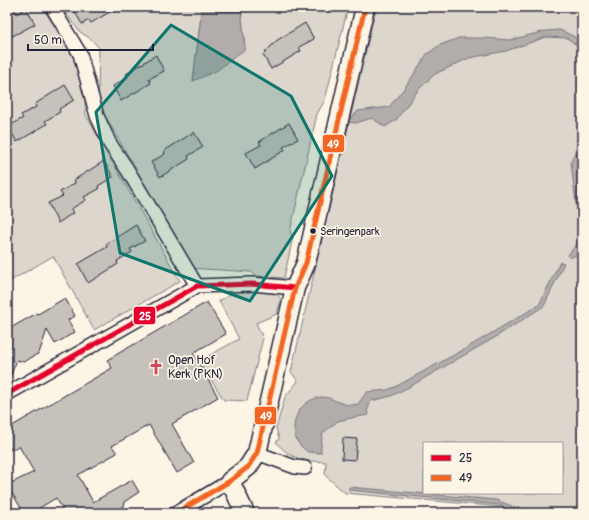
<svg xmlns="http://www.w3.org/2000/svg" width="589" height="520" font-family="Pangolin,sans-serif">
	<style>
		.green { fill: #dcd6cc; stroke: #7f7c84; fill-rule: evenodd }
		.water { fill: #b2adab; stroke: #78757e }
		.building { fill: #c6c1bb; stroke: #22223b }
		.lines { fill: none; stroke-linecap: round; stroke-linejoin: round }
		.street-casing { stroke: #22223b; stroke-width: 16 }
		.secondary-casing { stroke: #22223b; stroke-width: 21 }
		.street { stroke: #fcf5e5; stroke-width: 13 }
		.secondary { stroke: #fcf5e5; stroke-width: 18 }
		.bus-1-casing { stroke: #fcf5e5; stroke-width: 8 }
		.bus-2-casing { stroke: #fcf5e5; stroke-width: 8 }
		.bus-1 { stroke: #e4002b; stroke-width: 5 }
		.bus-2 { stroke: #f26522; stroke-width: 5 }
		.marked { fill: #0f766e; fill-opacity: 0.2; stroke: #0f766e; stroke-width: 3; stroke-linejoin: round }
		.bus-dot { fill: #22223b; stroke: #fcf5e5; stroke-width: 1.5 }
		.labels { text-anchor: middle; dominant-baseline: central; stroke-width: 3.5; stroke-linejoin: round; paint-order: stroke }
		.bus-label { font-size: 11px; fill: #22223b; stroke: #fcf5e5; text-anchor: start }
		.poi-label { font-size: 12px; fill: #22223b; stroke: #fcf5e5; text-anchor: start }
		.line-badge { stroke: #fcf5e5; stroke-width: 1.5 }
		.badge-label { font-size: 11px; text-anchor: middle; font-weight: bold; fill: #fff }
	</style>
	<rect width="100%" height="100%" fill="#fcf5e5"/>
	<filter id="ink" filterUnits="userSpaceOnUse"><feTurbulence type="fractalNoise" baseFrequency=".025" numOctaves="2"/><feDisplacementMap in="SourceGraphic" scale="8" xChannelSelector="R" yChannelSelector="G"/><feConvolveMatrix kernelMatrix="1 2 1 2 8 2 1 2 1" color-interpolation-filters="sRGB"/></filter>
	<g filter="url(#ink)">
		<path class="green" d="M7,7H42L52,22L67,39L86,70L85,102L86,115L180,281L94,330L53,256L7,283V263L11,261L7,253Z
			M61,7H202L193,81L245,49L241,7H348L325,100L317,114L290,232L293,237L284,278L256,276L252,272L189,268L179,245L100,107L98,94L99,48L91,39L80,32Z
			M376,7H582V513H523L525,509L345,493L325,475L326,462C304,461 291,460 276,442L279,439L276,428L285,397L298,381L291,372ZM424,443H562V493H424Z
			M238,290L276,293L281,299L277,314L256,323L263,338L247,401L224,400L199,361L239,339L219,301Z"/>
		<path class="water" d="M202,7H241L245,49L216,71L193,81Z
			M560,30L573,36L582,44V49L567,38L546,37L506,51L469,58L435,74L419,89L396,120L385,127L372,118L356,123L348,122L358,111L389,107L406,86L427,54L440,45L459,38H485L510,40L546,31Z
			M582,133V252L570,258L568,255L578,242L582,228L576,204L571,162Z
			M560,262L564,263L544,306L494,338L409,387L391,396L371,401L367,411L369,415L356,417L338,421L323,433L321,443V453L308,452C304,449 299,445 297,441C288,421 301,399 322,397C334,397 342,408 358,404L367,392L387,390L395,387L463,350L539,305Z
			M349,487L496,500L512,506V512L500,505L349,490Z"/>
		<path class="building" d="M7,7H13L17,14L26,8L35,24L7,39Z
			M72,7H118L91,23L89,20L82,24Z
			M305,23L314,39L299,47L301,51L271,69L263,55L276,41Z
			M156,55L164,71L149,79L151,83L121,101L113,86L128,77L126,74Z
			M65,85L74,100L59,109L60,112L45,121L47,124L17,142L8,127L23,118L21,115L36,107L35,104Z
			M289,123L298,139L283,147L285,150L255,169L246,153L261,145L259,142Z
			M194,132L203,147L188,156L189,159L160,177L151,162L165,154L164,151Z
			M104,161L113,177L98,186L99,189L84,197L86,200L71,209L73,213L58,223L48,203L63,196L60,192L75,183L74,180Z
			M136,225L145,241L130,249L132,252L117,261L118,264L88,283L78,264L107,247L106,244Z
			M65,298L75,316L68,320L75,332L55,344L47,330L39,353L24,362L17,360L7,384V330L37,313L38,314Z
			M207,302L226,334L193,353L218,397L172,424L194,463L177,473L149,425L112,446L117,453L78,475L93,502L132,480L139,492L124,502L125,505L112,513H65L56,498L31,513H24L7,485L34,472L19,446L11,450L7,443V429L112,368L107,360Z
			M343,438L357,439L355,460L342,459Z"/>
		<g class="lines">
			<g class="street-casing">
				<path id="street" d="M52,7L80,54L97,116L110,144L127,169L197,286
					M7,394L197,286L252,284L295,288
					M257,453L295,467L305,468
					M176,513L230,481"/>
			</g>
			<g class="secondary-casing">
				<path id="secondary" d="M245,513L230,481L248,467L257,453L295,288L306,263L365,7"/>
			</g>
			<use href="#street" class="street"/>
			<use href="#secondary" class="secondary"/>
			<g class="bus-1-casing">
				<path id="bus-1" d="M7,394L197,286L252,284L295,288"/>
			</g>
			<g class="bus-2-casing">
				<path id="bus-2" d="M176,513L230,481L248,467L257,453L295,288L306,263L365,7"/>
			</g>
			<use href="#bus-1" class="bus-1"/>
			<use href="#bus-2" class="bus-2"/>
		</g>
	</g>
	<path class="marked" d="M171,25L291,96L332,176L250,301L120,253L96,112Z"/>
	<defs>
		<g id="church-bare" transform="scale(1.2)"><path d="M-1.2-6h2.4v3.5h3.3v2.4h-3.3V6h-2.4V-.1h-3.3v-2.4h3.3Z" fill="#d1495b" stroke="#fcf5e5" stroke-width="2.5" paint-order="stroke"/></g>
	</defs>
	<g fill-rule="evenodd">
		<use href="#church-bare" x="156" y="367"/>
	</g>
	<circle class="bus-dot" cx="313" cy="231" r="3.5"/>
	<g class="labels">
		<g class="bus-label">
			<text x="320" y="231">Seringenpark</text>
		</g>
		<g class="poi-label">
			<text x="168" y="360">Open Hof<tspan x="168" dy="14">Kerk (PKN)</tspan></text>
		</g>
	</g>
	<g class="line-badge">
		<rect x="322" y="134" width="23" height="19" rx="4" fill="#f26522"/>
		<rect x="133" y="306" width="23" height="19" rx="4" fill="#e4002b"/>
		<rect x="254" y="406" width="23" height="19" rx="4" fill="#f26522"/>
	</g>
	<g class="badge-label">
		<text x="333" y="148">49</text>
		<text x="145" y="320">25</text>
		<text x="266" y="420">49</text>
	</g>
	<rect width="589" height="520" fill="none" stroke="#fcf5e5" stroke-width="24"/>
	<rect x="12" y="12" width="565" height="496" fill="none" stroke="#22223b" stroke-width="1.5" filter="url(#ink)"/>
	<rect x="423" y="442" width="140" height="52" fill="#fcf5e5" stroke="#a5a1a1"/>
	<rect x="431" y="455" width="20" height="6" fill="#e4002b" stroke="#a5a1a1"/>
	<text x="459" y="462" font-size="12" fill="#22223b">25</text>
	<rect x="431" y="475" width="20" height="6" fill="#f26522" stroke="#a5a1a1"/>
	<text x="459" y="482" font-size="12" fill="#22223b">49</text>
	<path d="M28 44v6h125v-6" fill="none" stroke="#22223b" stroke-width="2"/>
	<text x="34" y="44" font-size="12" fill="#22223b" stroke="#fcf5e5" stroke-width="3" paint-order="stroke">50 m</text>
</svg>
